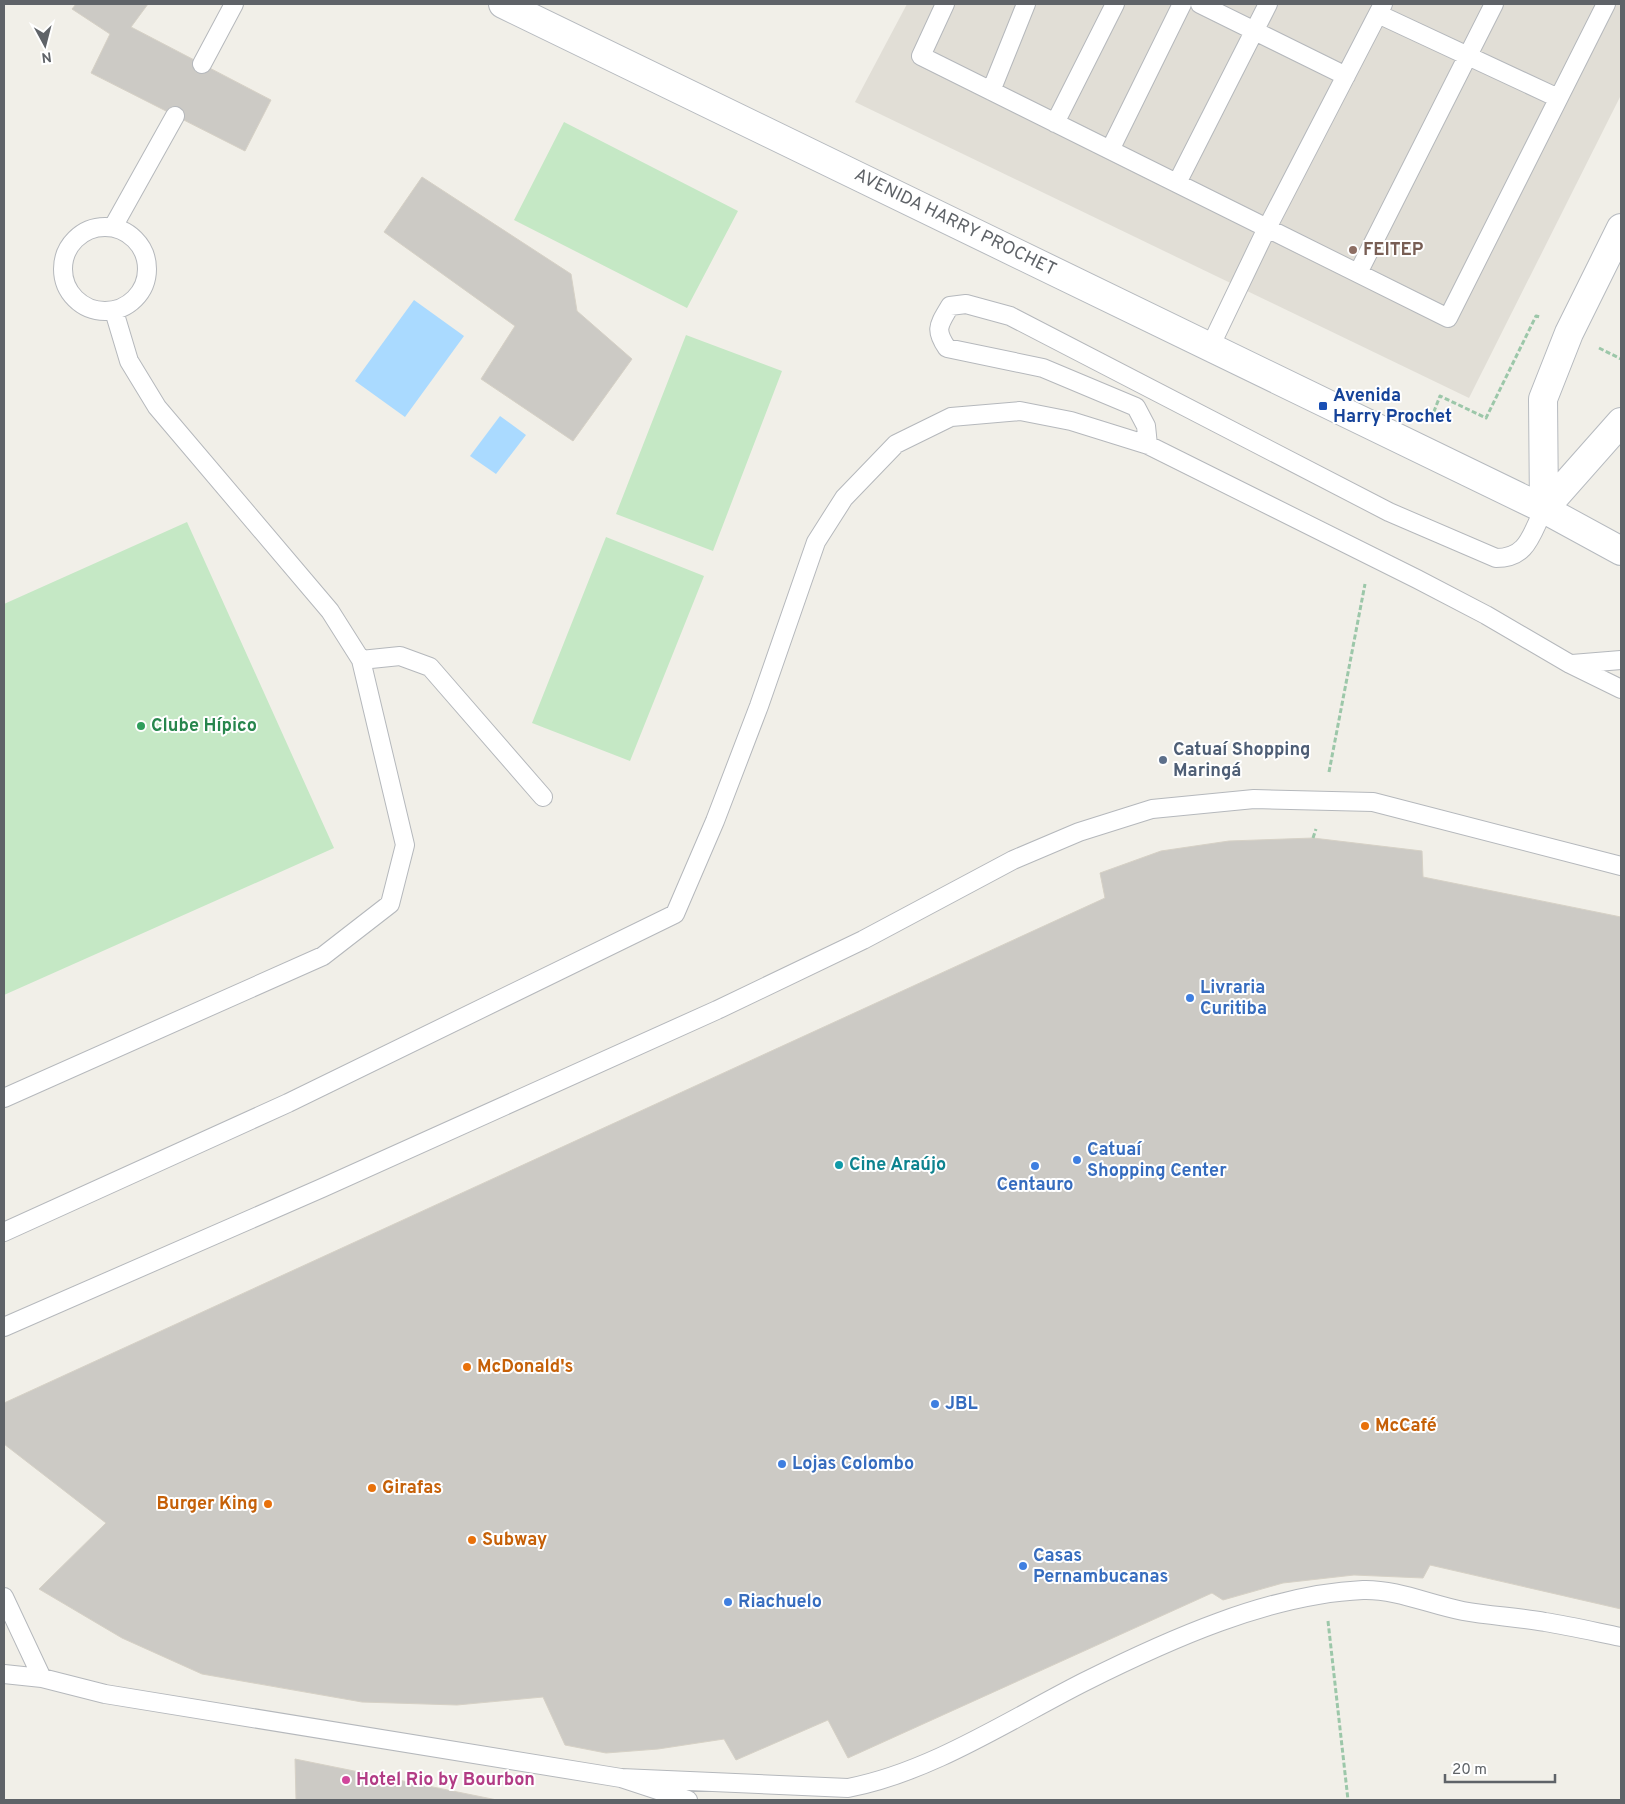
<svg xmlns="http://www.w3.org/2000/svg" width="1625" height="1804" font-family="Overpass,sans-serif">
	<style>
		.education { fill: #e1ded6 }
		.green { fill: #c5e8c5 }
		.water { fill: #aadaff }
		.building { fill: #cccac5; stroke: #d6d1c6 }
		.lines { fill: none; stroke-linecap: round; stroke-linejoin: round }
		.lane-casing { stroke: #b5b8bc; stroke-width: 20 }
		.secondary-casing { stroke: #b6babf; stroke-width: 30 }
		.path { stroke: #9cc7a9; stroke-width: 3; stroke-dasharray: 5 2.5; stroke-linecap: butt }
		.lane { stroke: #fff; stroke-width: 18 }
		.secondary { stroke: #fff; stroke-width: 28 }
		.education-dot { fill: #8d6e63; stroke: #fff; stroke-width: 2 }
		.transit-dot { fill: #1a4fb4; stroke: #fff; stroke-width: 2 }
		.leisure-dot { fill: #2e9e5b; stroke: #fff; stroke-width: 2 }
		.service-dot { fill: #5c6f8a; stroke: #fff; stroke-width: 2 }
		.shop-dot { fill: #3f7fe0; stroke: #fff; stroke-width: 2 }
		.culture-dot { fill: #0f9aa8; stroke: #fff; stroke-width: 2 }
		.food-dot { fill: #e8710a; stroke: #fff; stroke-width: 2 }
		.hotel-dot { fill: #d1479c; stroke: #fff; stroke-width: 2 }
		.labels { text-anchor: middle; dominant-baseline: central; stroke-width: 4; stroke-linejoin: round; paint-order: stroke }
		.street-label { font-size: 18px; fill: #5f6368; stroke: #fff }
		.education-label { font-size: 18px; font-weight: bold; fill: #785e54; stroke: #fff; text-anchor: start }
		.transit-label { font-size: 18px; font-weight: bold; fill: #164399; stroke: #fff; text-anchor: start }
		.leisure-label { font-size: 18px; font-weight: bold; fill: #27864d; stroke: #fff; text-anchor: start }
		.service-label { font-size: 18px; font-weight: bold; fill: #4e5e75; stroke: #fff; text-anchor: start }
		.shop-label { font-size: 18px; font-weight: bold; fill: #366cbe; stroke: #fff; text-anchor: start }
		.culture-label { font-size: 18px; font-weight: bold; fill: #0d838f; stroke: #fff; text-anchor: start }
		.food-label { font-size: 18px; font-weight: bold; fill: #c56008; stroke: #fff; text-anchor: start }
		.hotel-label { font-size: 18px; font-weight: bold; fill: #b23c85; stroke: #fff; text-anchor: start }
	</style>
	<rect width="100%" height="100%" fill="#f1efe8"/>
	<path class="education" d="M907,4H1621V95L1469,398L855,102Z"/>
	<path class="green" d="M564,122L738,211L687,308L514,220Z
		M686,335L782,371L713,551L616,514Z
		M187,522L334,848L4,995V604Z
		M606,537L704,576L630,761L532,723Z"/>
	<path class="water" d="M414,300L464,336L405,417L355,381Z
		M500,416L526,435L496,474L470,456Z"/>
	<path class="building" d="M76,4H148L131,27L271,100L245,151L91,73L110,34L72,9Z
		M422,177L571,274L577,311L632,359L573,441L481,379L515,326L384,232Z
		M1313,838L1422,851L1423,877L1621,917V1609L1430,1565L1423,1578L1354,1575L1283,1583L1223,1600L1212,1593L848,1758L828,1720L736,1760L724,1739L658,1749L606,1753L565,1745L543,1697L457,1705L362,1702L202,1674L122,1638L39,1589L106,1523L4,1444V1403L1105,898L1100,873L1161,851L1229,841Z
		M295,1759L497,1800H296Z"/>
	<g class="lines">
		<g class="lane-casing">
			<path id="lane" d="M945,4L921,56L1448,318L1606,4
				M1200,4L1346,76
				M1378,14L1558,98
				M202,64L234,4
				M991,91L1026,4
				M1055,123L1115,4
				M1110,150L1182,4
				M1177,183L1268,4
				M63 269a42 42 0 1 1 84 0a42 42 0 1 1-84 0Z
				M113,227L175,116
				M1358,273L1494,4
				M1210,347L1267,228L1383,4
				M1148,445L1146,426L1136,407L1043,368L947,348C934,329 939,325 950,306L966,304L1010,316L1389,512L1496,558C1528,558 1531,534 1544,509
				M361,660L400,656L430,667L543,797
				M1572,664L1621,660
				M4,1098L323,956L390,904L405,845L361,660L330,611L157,407L129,361L114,311
				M4,1232L288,1103L675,914L715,821L759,706L816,542L844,498L896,444L951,417L1020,411L1071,421L1148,445L1417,579L1486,615L1570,664L1621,689
				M4,1327L322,1188L717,1010L863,940L1013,860L1079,832L1152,809L1254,799L1373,802L1621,866
				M4,1597L42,1678L105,1694L621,1778
				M4,1674L42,1678
				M688,1800L621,1778L848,1788C931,1772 1009,1720 1084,1682C1166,1641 1269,1594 1363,1590C1396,1589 1431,1605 1463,1611C1490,1616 1518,1617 1545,1622C1570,1626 1596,1632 1621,1637"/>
		</g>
		<g class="secondary-casing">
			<path id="secondary" d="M503,4L1544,509L1621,551
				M1544,509L1543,399L1569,333L1621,228
				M1544,509L1621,422"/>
		</g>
		<path class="path" d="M1599,348L1621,359
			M1431,419L1440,396L1486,418L1536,316L1540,317
			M1329,772L1365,584
			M1313,838L1316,829
			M1328,1621L1348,1800"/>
		<use href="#lane" class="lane"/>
		<use href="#secondary" class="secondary"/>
	</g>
	<circle class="education-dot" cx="1353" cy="250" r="5"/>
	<rect class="transit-dot" x="1318" y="401" width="10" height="10" rx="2.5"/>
	<circle class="leisure-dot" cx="141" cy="726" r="5"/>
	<circle class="service-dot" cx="1163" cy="760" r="5"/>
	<g class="shop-dot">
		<circle cx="1190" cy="998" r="5"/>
		<circle cx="1077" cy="1160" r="5"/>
		<circle cx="1035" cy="1166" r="5"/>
		<circle cx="935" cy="1404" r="5"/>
		<circle cx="782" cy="1464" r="5"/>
		<circle cx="1023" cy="1566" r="5"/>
		<circle cx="728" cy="1602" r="5"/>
	</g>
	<circle class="culture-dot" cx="839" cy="1165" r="5"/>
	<g class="food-dot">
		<circle cx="467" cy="1367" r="5"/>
		<circle cx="1365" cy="1426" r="5"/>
		<circle cx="372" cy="1488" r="5"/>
		<circle cx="268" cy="1504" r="5"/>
		<circle cx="472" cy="1540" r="5"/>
	</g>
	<circle class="hotel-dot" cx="346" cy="1780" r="5"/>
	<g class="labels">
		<g class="street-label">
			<text transform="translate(955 223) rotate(26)">AVENIDA HARRY PROCHET</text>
		</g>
		<g class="education-label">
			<text x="1363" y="250">FEITEP</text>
		</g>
		<g class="transit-label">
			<text x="1333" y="396">Avenida<tspan x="1333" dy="21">Harry Prochet</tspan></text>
		</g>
		<g class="leisure-label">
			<text x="151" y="726">Clube Hípico</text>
		</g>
		<g class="service-label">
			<text x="1173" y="750">Catuaí Shopping<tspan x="1173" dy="21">Maringá</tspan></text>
		</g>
		<g class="shop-label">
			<text x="1200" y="988">Livraria<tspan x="1200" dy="21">Curitiba</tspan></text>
			<text x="1087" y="1150">Catuaí<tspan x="1087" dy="21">Shopping Center</tspan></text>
			<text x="1035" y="1185" text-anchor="middle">Centauro</text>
			<text x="945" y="1404">JBL</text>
			<text x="792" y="1464">Lojas Colombo</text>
			<text x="1033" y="1556">Casas<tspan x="1033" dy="21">Pernambucanas</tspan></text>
			<text x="738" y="1602">Riachuelo</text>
		</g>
		<g class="culture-label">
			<text x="849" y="1165">Cine Araújo</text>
		</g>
		<g class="food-label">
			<text x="477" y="1367">McDonald's</text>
			<text x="1375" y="1426">McCafé</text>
			<text x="382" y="1488">Girafas</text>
			<text x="258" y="1504" text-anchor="end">Burger King</text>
			<text x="482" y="1540">Subway</text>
		</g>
		<g class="hotel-label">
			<text x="356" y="1780">Hotel Rio by Bourbon</text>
		</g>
	</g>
	<rect width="1625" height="1804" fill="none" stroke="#5f6368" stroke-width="10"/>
	<g transform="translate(45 45) rotate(173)" stroke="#ffffff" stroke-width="4" paint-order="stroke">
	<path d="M0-4L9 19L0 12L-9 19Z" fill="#5f6368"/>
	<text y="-8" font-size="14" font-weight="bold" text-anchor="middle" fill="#5f6368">N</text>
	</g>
	<path d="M1445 1774v8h110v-8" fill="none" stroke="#5f6368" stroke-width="2.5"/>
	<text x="1452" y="1774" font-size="15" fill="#5f6368" stroke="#ffffff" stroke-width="4" paint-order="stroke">20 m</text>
</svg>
